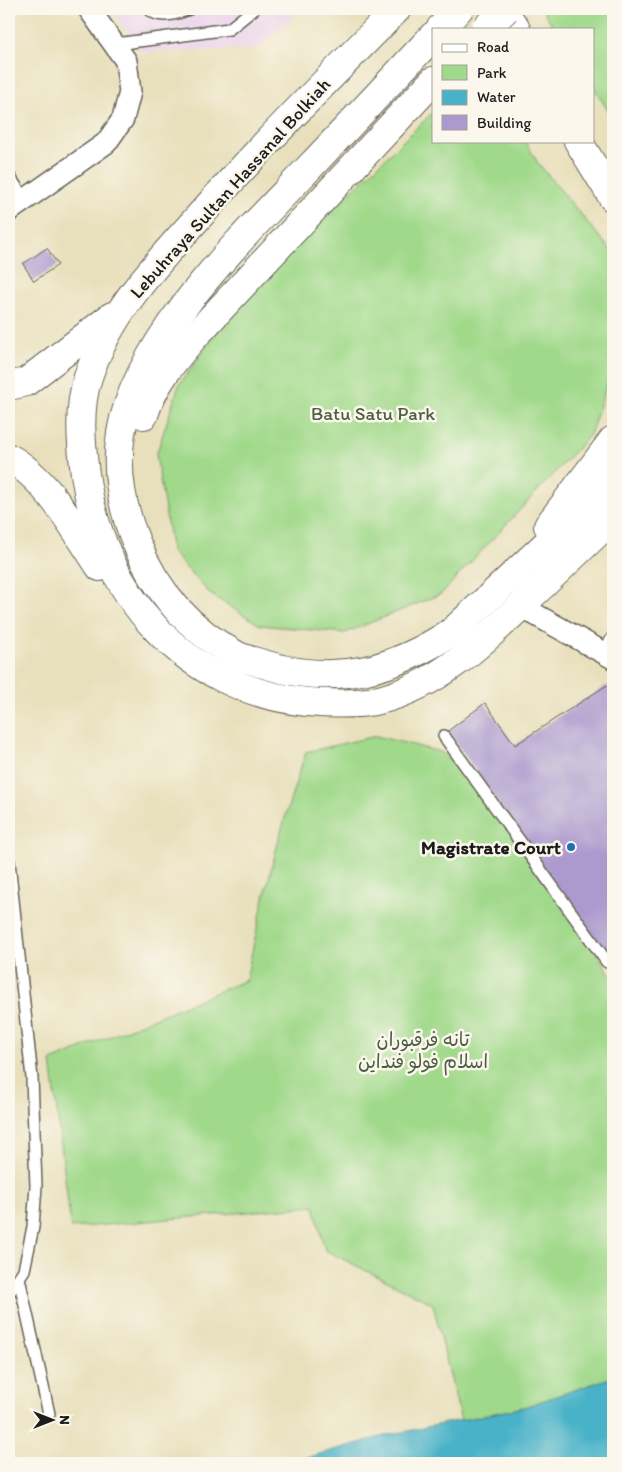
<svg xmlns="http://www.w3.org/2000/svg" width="622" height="1472" font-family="Itim,'Playpen Sans Arabic',sans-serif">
	<rect width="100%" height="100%" fill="#fbf7ec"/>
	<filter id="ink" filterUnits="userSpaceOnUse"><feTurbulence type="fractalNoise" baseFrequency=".02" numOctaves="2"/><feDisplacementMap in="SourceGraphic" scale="10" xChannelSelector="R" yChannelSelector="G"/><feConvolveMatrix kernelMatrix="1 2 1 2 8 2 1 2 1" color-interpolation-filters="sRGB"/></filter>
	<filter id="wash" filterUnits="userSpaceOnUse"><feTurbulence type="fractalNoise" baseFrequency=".0096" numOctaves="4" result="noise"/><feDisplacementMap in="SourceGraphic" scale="20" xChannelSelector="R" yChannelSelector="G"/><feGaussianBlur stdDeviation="1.12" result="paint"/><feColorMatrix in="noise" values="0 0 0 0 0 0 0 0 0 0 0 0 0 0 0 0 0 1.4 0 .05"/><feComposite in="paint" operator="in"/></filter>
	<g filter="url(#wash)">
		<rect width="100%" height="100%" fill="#e8e0bc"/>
		<path fill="#ead1ec" d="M 111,9 L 301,9 L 257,48 L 142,52 Z"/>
		<g fill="#a1d98b" stroke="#5e7a54">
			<path d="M 542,9 L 613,9 L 613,118 L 593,87 L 593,29 L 555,29 Z"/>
			<path d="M 433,112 L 433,141 L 525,141 L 538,163 L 613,253 L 613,367 L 590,435 L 441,594 L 345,633 L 260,625 L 210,594 L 172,552 L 156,455 L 179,385 L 241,299 Z"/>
			<path d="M 376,736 L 441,752 L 478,786 L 540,870 L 613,978 L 613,1377 L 524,1407 L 461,1421 L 433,1304 L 325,1250 L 314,1206 L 71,1228 L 51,1061 L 246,980 C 262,903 280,826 306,752 Z"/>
		</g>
		<path fill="#4ab2c8" stroke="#336772" d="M 613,1377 L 613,1463 L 286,1463 L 388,1435 L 524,1407 Z"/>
		<g id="blocks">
			<g fill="#ac9ace">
				<path d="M 47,248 L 58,265 L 34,281 L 23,264 Z"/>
				<path d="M 607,685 L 613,694 L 613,950 L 605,956 L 448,731 L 485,703 L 515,745 Z"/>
			</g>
		</g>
	</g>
	<g filter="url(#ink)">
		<use href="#blocks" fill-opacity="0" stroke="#636154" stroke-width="1"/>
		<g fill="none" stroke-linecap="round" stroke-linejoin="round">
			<g stroke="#636154" stroke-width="14">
				<g id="service">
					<path d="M 149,9 C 159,19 177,14 189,9"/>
					<path d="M 116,44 L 229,29 L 254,9"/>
					<path d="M 9,176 L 25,200"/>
					<path d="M 603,652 L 613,637"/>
					<path d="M 444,736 L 607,962 L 613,962"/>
					<path d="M 9,862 L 32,1078 L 36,1186 L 33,1227 L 24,1270 L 9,1293"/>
					<path d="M 19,1278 L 49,1414"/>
				</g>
			</g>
			<g stroke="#636154" stroke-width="24">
				<g id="minor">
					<path d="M 9,211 L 106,143 L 123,119 L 130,92 L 126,61 L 89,9"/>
					<path d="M 520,606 L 613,658"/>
				</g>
			</g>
			<g stroke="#636154" stroke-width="30">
				<g id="primary">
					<path d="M 502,9 L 516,29"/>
					<path d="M 578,141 L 613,198"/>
				</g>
			</g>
			<g stroke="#636154" stroke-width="30">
				<g id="motorway">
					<path d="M 397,9 C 331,76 265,142 203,212 C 158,262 110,311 88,377 C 78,408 81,442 85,474 C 102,595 183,689 307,702 C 330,704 356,705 379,700 C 440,685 484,641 528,599 C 556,572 585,545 613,518"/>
					<path d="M 440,29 L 459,9"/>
					<path d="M 433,36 C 391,81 348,127 305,172 C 241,239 136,340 121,433 C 115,470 122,508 136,542 C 156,592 191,631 238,656 C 247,660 258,662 267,665 C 336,686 395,670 453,631 L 613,482"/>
					<path d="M 9,386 L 26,382 L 112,316"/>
					<path d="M 144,415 C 153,385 174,360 194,337 L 433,81"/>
					<path d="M 9,458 C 47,478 77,533 100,567"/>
					<path d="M 548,526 L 613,440"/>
				</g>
			</g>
			<use href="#service" stroke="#fff" stroke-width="11"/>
			<use href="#minor" stroke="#fff" stroke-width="21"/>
			<use href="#primary" stroke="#fff" stroke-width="28"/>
			<use href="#motorway" stroke="#fff" stroke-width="28"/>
			<g stroke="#636154" stroke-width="30" stroke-linecap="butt">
				<path id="motorway-bridge" d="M 485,29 L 506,9"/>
			</g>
			<use href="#motorway-bridge" stroke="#fff" stroke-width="28"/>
		</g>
	</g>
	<circle fill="#1f6fb2" stroke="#fbf7ec" stroke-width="2" cx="571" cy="847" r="5"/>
	<g text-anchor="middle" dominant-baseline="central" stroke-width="5" stroke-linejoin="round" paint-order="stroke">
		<g font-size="19" fill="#1c1c1c" stroke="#fbf7ec">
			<text transform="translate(230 188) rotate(-48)">Lebuhraya Sultan Hassanal Bolkiah</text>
		</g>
		<g font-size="19" fill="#4b5e43" stroke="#fbf7ec">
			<text x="373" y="413">Batu Satu Park</text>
			<text x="423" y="1039">تانه فرقبوران<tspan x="423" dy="22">اسلام فولو فنداين</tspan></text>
		</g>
		<g font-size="19" font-weight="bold" fill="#1c1c1c" stroke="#fbf7ec" text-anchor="end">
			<text x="561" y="847">Magistrate Court</text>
		</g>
	</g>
	<rect width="622" height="1472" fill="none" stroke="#fbf7ec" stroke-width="30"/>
	<rect x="432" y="28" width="162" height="115" fill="#fbf7ec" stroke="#a29f99"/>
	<rect x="442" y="44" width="25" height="8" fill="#ffffff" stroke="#a29f99"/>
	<text x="477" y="52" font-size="15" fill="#1c1c1c">Road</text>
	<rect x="442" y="65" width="25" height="15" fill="#a1d98b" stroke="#a29f99"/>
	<text x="477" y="78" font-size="15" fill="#1c1c1c">Park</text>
	<rect x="442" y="90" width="25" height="15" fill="#4ab2c8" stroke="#a29f99"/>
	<text x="477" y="102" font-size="15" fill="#1c1c1c">Water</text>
	<rect x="442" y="115" width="25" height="15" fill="#ac9ace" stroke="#a29f99"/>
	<text x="477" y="128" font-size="15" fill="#1c1c1c">Building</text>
	<g transform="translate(52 1420) rotate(90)" stroke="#fbf7ec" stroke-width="4" paint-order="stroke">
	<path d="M0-4L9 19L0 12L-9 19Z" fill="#1c1c1c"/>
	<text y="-8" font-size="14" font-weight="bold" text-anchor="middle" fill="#1c1c1c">N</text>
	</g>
</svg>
